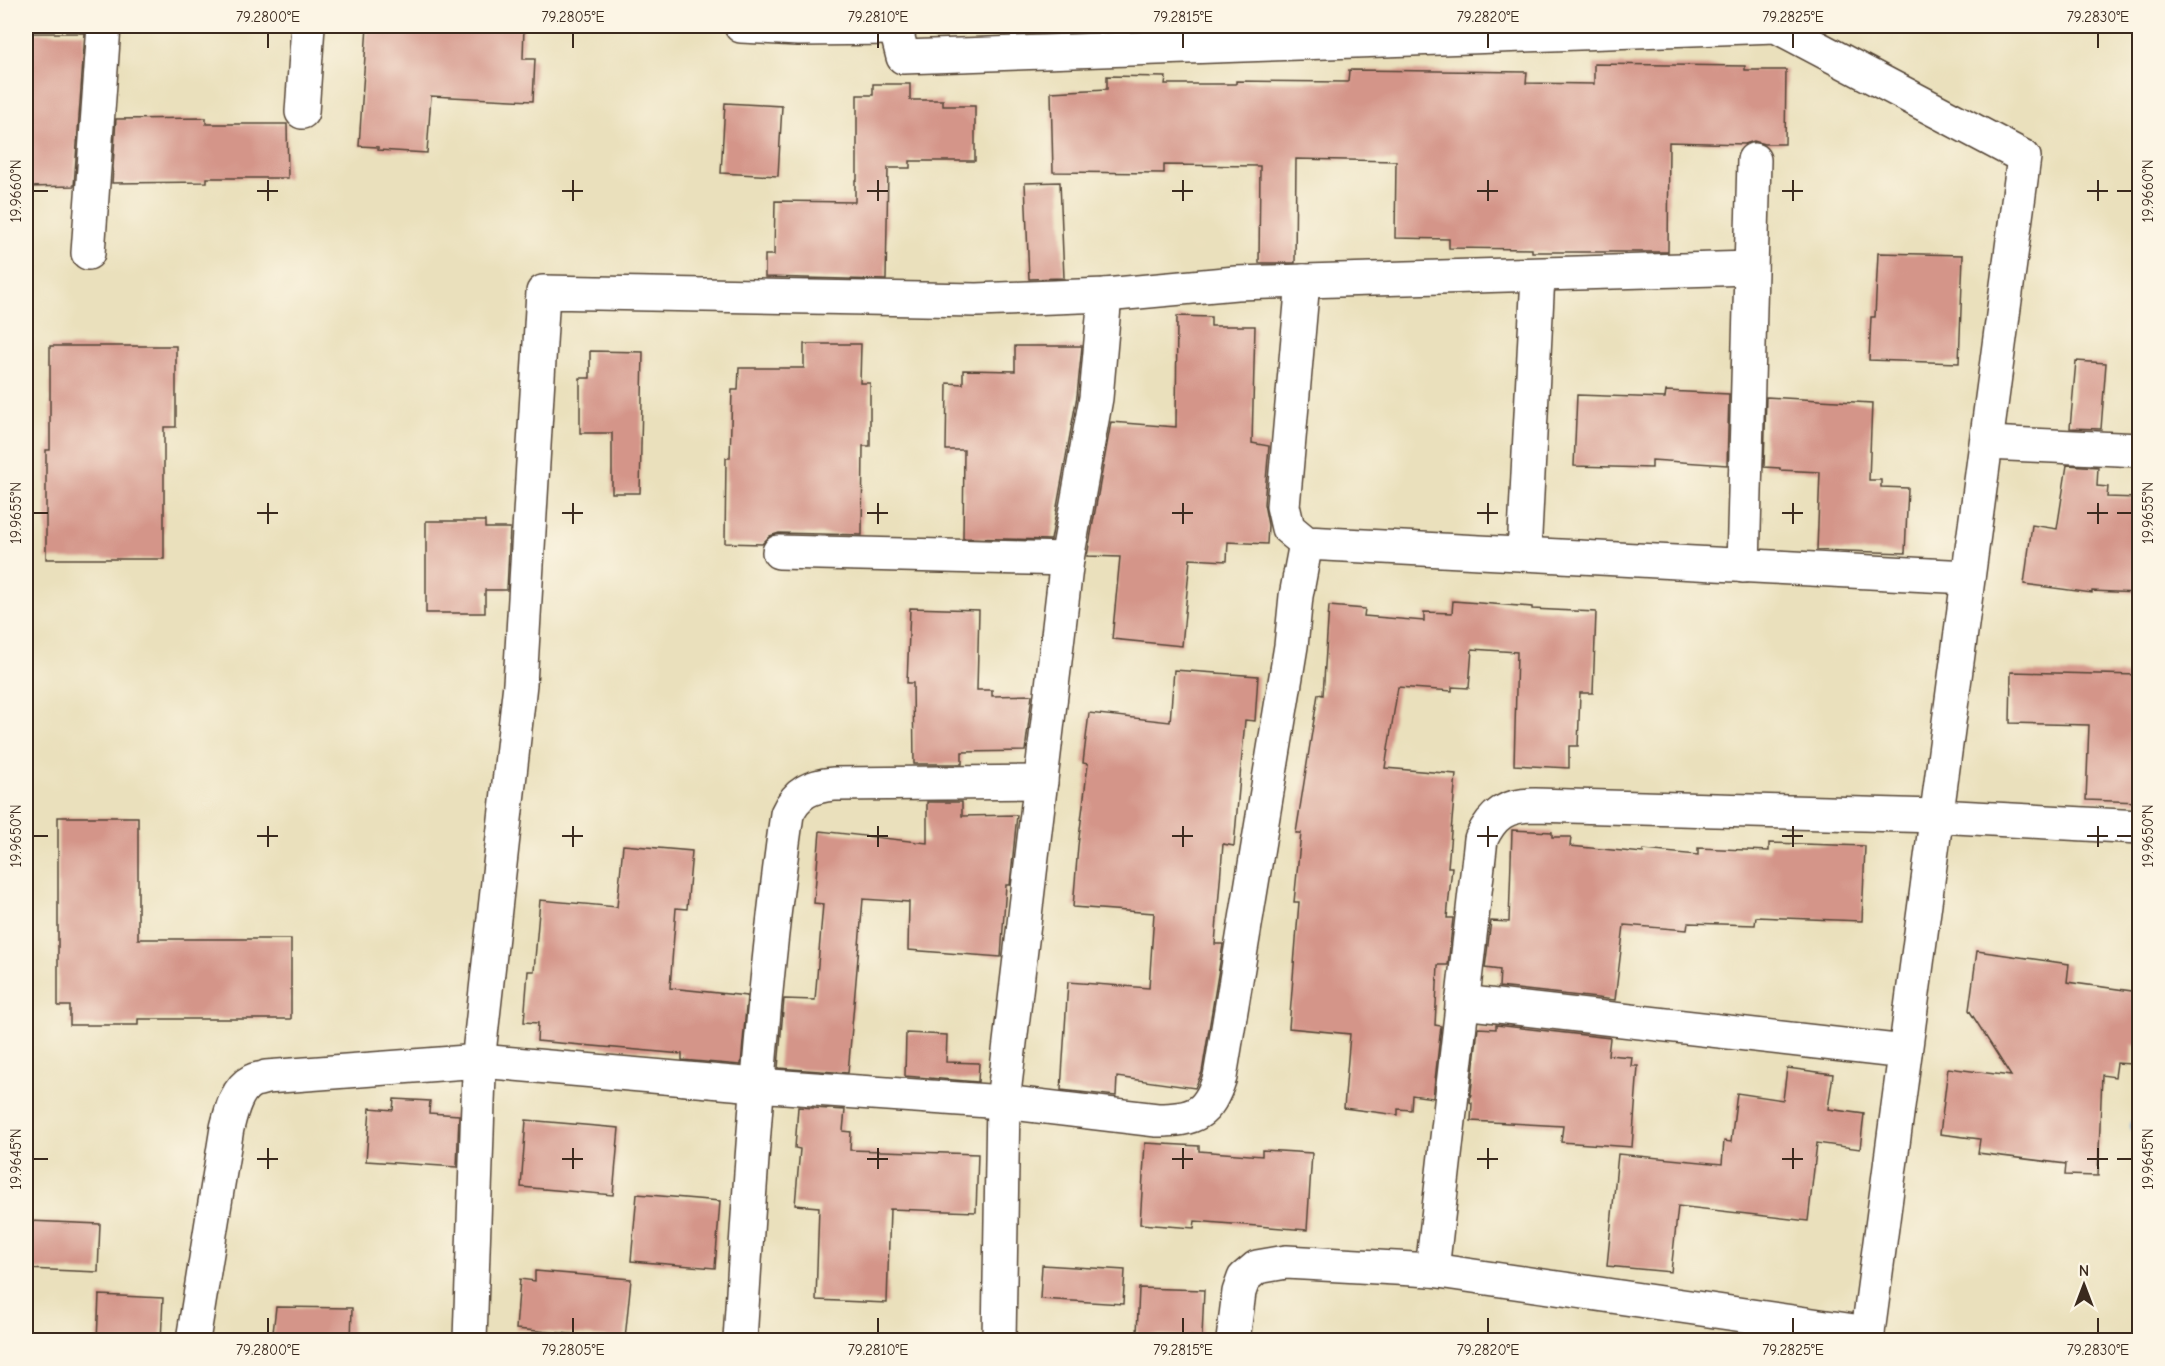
<svg xmlns="http://www.w3.org/2000/svg" width="2165" height="1366" font-family="'Comic Neue',sans-serif">
	<rect width="100%" height="100%" fill="#fcf5e5"/>
	<filter id="ink" filterUnits="userSpaceOnUse"><feTurbulence type="fractalNoise" baseFrequency=".0167" numOctaves="2"/><feDisplacementMap in="SourceGraphic" scale="12" xChannelSelector="R" yChannelSelector="G"/><feConvolveMatrix kernelMatrix="1 2 1 2 8 2 1 2 1" color-interpolation-filters="sRGB"/></filter>
	<filter id="wash" filterUnits="userSpaceOnUse"><feTurbulence type="fractalNoise" baseFrequency=".008" numOctaves="4" result="noise"/><feDisplacementMap in="SourceGraphic" scale="24" xChannelSelector="R" yChannelSelector="G"/><feGaussianBlur stdDeviation="1.35" result="paint"/><feColorMatrix in="noise" values="0 0 0 0 0 0 0 0 0 0 0 0 0 0 0 0 0 1.4 0 .05"/><feComposite in="paint" operator="in"/></filter>
	<g filter="url(#wash)">
		<rect width="100%" height="100%" fill="#eae0bc"/>
		<g fill="none" stroke-linecap="round" stroke-linejoin="round">
			<path stroke="#68a2d8" stroke-width="12" d="M 2140,1119 L 2135,1126 L 2140,1129"/>
		</g>
		<g id="blocks">
			<g fill="#d49589">
				<path d="M 367,26 L 524,26 L 523,59 L 535,59 L 533,101 L 431,96 L 427,153 L 378,150 L 378,147 L 359,146 Z"/>
				<path d="M 26,33 L 85,33 L 74,186 L 26,187 Z"/>
				<path d="M 1594,64 L 1745,66 L 1745,70 L 1786,70 L 1785,144 L 1764,144 L 1754,141 L 1745,144 L 1669,142 L 1668,252 L 1532,252 L 1532,249 L 1449,248 L 1449,239 L 1395,238 L 1396,161 L 1296,159 L 1295,263 L 1259,263 L 1260,166 L 1164,165 L 1164,173 L 1053,172 L 1051,92 L 1107,89 L 1107,76 L 1166,77 L 1165,84 L 1236,84 L 1236,81 L 1348,82 L 1349,70 L 1527,72 L 1526,83 L 1594,84 Z"/>
				<path d="M 873,84 L 910,84 L 910,100 L 943,100 L 943,106 L 975,106 L 975,161 L 910,161 L 910,168 L 888,168 L 886,280 L 765,277 L 765,255 L 774,255 L 775,201 L 855,202 L 855,180 L 857,180 L 857,95 L 873,95 Z"/>
				<path d="M 725,103 L 782,106 L 778,176 L 721,173 Z"/>
				<path d="M 206,118 L 206,124 L 287,124 L 288,178 L 207,178 L 207,182 L 112,183 L 116,119 Z"/>
				<path d="M 1060,182 L 1064,278 L 1029,279 L 1025,183 Z"/>
				<path d="M 1878,253 L 1963,255 L 1959,363 L 1869,360 L 1871,317 L 1875,317 Z"/>
				<path d="M 1177,316 L 1211,317 L 1211,326 L 1255,326 L 1252,443 L 1269,446 L 1264,504 L 1268,525 L 1267,544 L 1228,542 L 1227,561 L 1190,559 L 1182,646 L 1112,639 L 1120,557 L 1087,556 L 1111,422 L 1176,427 Z"/>
				<path d="M 804,344 L 861,344 L 860,383 L 870,383 L 870,446 L 863,446 L 862,535 L 779,533 L 770,536 L 762,544 L 725,543 L 726,458 L 730,458 L 732,390 L 738,390 L 739,368 L 804,368 Z"/>
				<path d="M 50,346 L 176,346 L 176,427 L 164,427 L 164,559 L 46,559 L 46,450 L 50,450 Z"/>
				<path d="M 1015,346 L 1082,346 L 1077,396 L 1051,540 L 963,538 L 964,450 L 946,450 L 947,383 L 963,384 L 963,370 L 1015,371 Z"/>
				<path d="M 590,351 L 643,352 L 640,493 L 612,493 L 612,433 L 580,433 L 580,378 L 590,378 Z"/>
				<path d="M 2076,361 L 2106,363 L 2101,429 L 2070,428 Z"/>
				<path d="M 1666,391 L 1729,394 L 1727,465 L 1652,460 L 1652,468 L 1574,466 L 1577,395 L 1665,398 Z"/>
				<path d="M 1766,397 L 1872,403 L 1869,480 L 1881,480 L 1881,487 L 1908,488 L 1905,553 L 1817,550 L 1820,472 L 1780,470 L 1780,468 L 1764,467 Z"/>
				<path d="M 2067,465 L 2098,467 L 2097,486 L 2108,487 L 2107,497 L 2139,498 L 2139,593 L 2092,591 L 2092,593 L 2024,584 L 2032,525 L 2057,529 Z"/>
				<path d="M 426,521 L 485,521 L 485,528 L 510,528 L 507,590 L 485,590 L 485,613 L 426,613 Z"/>
				<path d="M 1453,601 L 1532,607 L 1532,609 L 1596,612 L 1593,693 L 1580,693 L 1578,746 L 1569,746 L 1569,768 L 1514,765 L 1517,652 L 1472,649 L 1469,688 L 1452,687 L 1452,691 L 1398,687 L 1385,768 L 1456,774 L 1448,867 L 1452,867 L 1447,918 L 1453,918 L 1448,965 L 1438,965 L 1435,1025 L 1441,1026 L 1433,1098 L 1412,1095 L 1411,1110 L 1398,1109 L 1398,1115 L 1344,1108 L 1350,1034 L 1289,1028 L 1299,902 L 1294,902 L 1301,833 L 1296,833 L 1318,694 L 1323,695 L 1329,606 L 1365,609 L 1364,616 L 1424,621 L 1424,612 L 1452,613 Z"/>
				<path d="M 910,608 L 979,610 L 977,690 L 992,690 L 992,696 L 1032,695 L 1025,751 L 962,752 L 962,764 L 914,764 L 913,683 L 907,683 Z"/>
				<path d="M 1174,670 L 1258,676 L 1255,721 L 1245,720 L 1234,846 L 1223,844 L 1215,944 L 1223,944 L 1202,1072 L 1195,1088 L 1117,1077 L 1116,1096 L 1061,1090 L 1068,982 L 1149,988 L 1154,913 L 1073,907 L 1078,846 L 1088,764 L 1083,763 L 1089,713 L 1170,722 Z"/>
				<path d="M 2011,672 L 2139,675 L 2139,802 L 2086,800 L 2089,725 L 2010,723 Z"/>
				<path d="M 927,802 L 962,802 L 962,816 L 1017,815 L 1010,885 L 1006,885 L 1001,957 L 908,950 L 909,902 L 863,899 L 848,1073 L 778,1068 L 784,999 L 815,1000 L 823,904 L 814,903 L 820,831 L 927,843 Z"/>
				<path d="M 58,817 L 138,817 L 138,939 L 291,939 L 291,1019 L 138,1019 L 138,1025 L 70,1025 L 70,1006 L 58,1006 Z"/>
				<path d="M 1512,830 L 1552,832 L 1552,837 L 1571,837 L 1570,846 L 1643,853 L 1643,850 L 1698,855 L 1698,848 L 1769,851 L 1769,843 L 1865,846 L 1862,921 L 1756,917 L 1755,925 L 1688,923 L 1687,930 L 1624,925 L 1615,1000 L 1499,987 L 1500,970 L 1485,968 L 1491,921 L 1509,922 Z"/>
				<path d="M 623,845 L 692,851 L 687,909 L 676,908 L 670,988 L 747,996 L 741,1065 L 682,1060 L 682,1054 L 537,1041 L 538,1023 L 524,1022 L 528,971 L 534,971 L 540,900 L 617,907 Z"/>
				<path d="M 1977,951 L 2069,964 L 2067,982 L 2139,992 L 2139,1046 L 2132,1045 L 2131,1064 L 2117,1063 L 2115,1077 L 2102,1075 L 2098,1176 L 2065,1175 L 2066,1164 L 1978,1153 L 1980,1139 L 1940,1134 L 1948,1068 L 2011,1076 L 1969,1010 Z"/>
				<path d="M 1496,1025 L 1610,1038 L 1608,1055 L 1632,1057 L 1631,1066 L 1638,1066 L 1632,1147 L 1561,1142 L 1563,1126 L 1471,1121 L 1472,1103 L 1470,1102 L 1478,1028 L 1496,1029 Z"/>
				<path d="M 906,1033 L 947,1035 L 946,1062 L 979,1063 L 978,1082 L 905,1076 Z"/>
				<path d="M 1787,1068 L 1833,1074 L 1828,1109 L 1864,1114 L 1860,1149 L 1817,1143 L 1808,1221 L 1678,1206 L 1671,1272 L 1607,1266 L 1618,1154 L 1722,1164 L 1724,1141 L 1731,1142 L 1737,1093 L 1783,1100 Z"/>
				<path d="M 394,1099 L 430,1101 L 429,1113 L 459,1115 L 457,1167 L 366,1161 L 370,1108 L 393,1110 Z"/>
				<path d="M 798,1107 L 845,1110 L 843,1131 L 851,1132 L 850,1150 L 978,1154 L 976,1212 L 890,1209 L 887,1303 L 816,1300 L 819,1207 L 795,1205 L 800,1149 L 795,1148 Z"/>
				<path d="M 526,1120 L 619,1128 L 613,1195 L 521,1187 Z"/>
				<path d="M 1145,1143 L 1199,1146 L 1199,1151 L 1262,1156 L 1262,1150 L 1312,1153 L 1307,1230 L 1195,1221 L 1194,1228 L 1140,1224 Z"/>
				<path d="M 637,1194 L 720,1201 L 715,1268 L 631,1261 Z"/>
				<path d="M 29,1221 L 100,1224 L 98,1272 L 27,1269 Z"/>
				<path d="M 1042,1265 L 1125,1270 L 1123,1304 L 1040,1299 Z"/>
				<path d="M 535,1271 L 631,1279 L 625,1339 L 516,1329 L 520,1279 L 535,1281 Z"/>
				<path d="M 1139,1288 L 1204,1290 L 1202,1337 L 1137,1334 Z"/>
				<path d="M 99,1295 L 163,1298 L 161,1341 L 97,1341 Z"/>
				<path d="M 276,1307 L 352,1308 L 351,1341 L 272,1341 Z"/>
			</g>
		</g>
	</g>
	<g filter="url(#ink)">
		<use href="#blocks" fill-opacity="0" stroke="#554536" stroke-width="1.5"/>
		<g fill="none" stroke-linecap="round" stroke-linejoin="round">
			<g stroke="#554536" stroke-width="36">
				<g id="street">
					<path d="M 741,26 L 798,29 L 895,28"/>
					<path d="M 895,26 L 903,57 L 1776,26 L 2024,157 L 1867,1340"/>
					<path d="M 302,112 L 308,26"/>
					<path d="M 88,253 L 104,26"/>
					<path d="M 1303,281 L 1283,506 L 1288,528 L 1306,543 L 1968,577"/>
					<path d="M 1987,443 L 2140,450"/>
					<path d="M 779,552 L 1067,559"/>
					<path d="M 1524,554 L 1538,275"/>
					<path d="M 1743,566 L 1754,160"/>
					<path d="M 1462,1002 L 1905,1052"/>
					<path d="M 1432,1270 L 1481,839 C 1493,814 1506,805 1535,805 L 1937,816 L 2140,827"/>
					<path d="M 193,1340 L 227,1128 C 231,1112 236,1089 252,1081 C 256,1079 262,1079 266,1077 L 480,1061 L 756,1085 L 1003,1102 L 1157,1120 C 1195,1120 1208,1114 1220,1077 L 1291,646 L 1296,596 L 1306,543"/>
					<path d="M 470,1340 L 480,1044 L 520,684 L 543,292 L 977,300 L 1105,295 L 1236,283 L 1751,268"/>
					<path d="M 740,1340 C 751,1164 762,990 787,814 C 797,792 811,786 834,784 L 1041,782"/>
					<path d="M 999,1340 L 1003,1102 L 1067,559 L 1096,398 L 1105,295"/>
					<path d="M 1233,1340 L 1239,1292 L 1244,1278 L 1257,1267 L 1286,1262 L 1432,1270 L 1868,1333"/>
				</g>
			</g>
			<use href="#street" stroke="#fff" stroke-width="33"/>
		</g>
	</g>
	<path fill="none" stroke="#3b2a1e" stroke-width="2" d="M 268,33 L 268,48M 573,33 L 573,48M 878,33 L 878,48M 1183,33 L 1183,48M 1488,33 L 1488,48M 1793,33 L 1793,48M 2098,33 L 2098,48M 268,180 L 268,201M 573,180 L 573,201M 878,180 L 878,201M 1183,180 L 1183,201M 1488,180 L 1488,201M 1793,180 L 1793,201M 2098,180 L 2098,201M 33,191 L 48,191M 257,191 L 278,191M 562,191 L 583,191M 867,191 L 888,191M 1172,191 L 1193,191M 1477,191 L 1498,191M 1782,191 L 1803,191M 2087,191 L 2108,191M 2117,191 L 2132,191M 268,503 L 268,524M 573,503 L 573,524M 878,503 L 878,524M 1183,503 L 1183,524M 1488,503 L 1488,524M 1793,503 L 1793,524M 2098,503 L 2098,524M 33,513 L 48,513M 257,513 L 278,513M 562,513 L 583,513M 867,513 L 888,513M 1172,513 L 1193,513M 1477,513 L 1498,513M 1782,513 L 1803,513M 2087,513 L 2108,513M 2117,513 L 2132,513M 268,826 L 268,847M 573,826 L 573,847M 878,826 L 878,847M 1183,826 L 1183,847M 1488,826 L 1488,847M 1793,826 L 1793,847M 2098,826 L 2098,847M 33,836 L 48,836M 257,836 L 278,836M 562,836 L 583,836M 867,836 L 888,836M 1172,836 L 1193,836M 1477,836 L 1498,836M 1782,836 L 1803,836M 2087,836 L 2108,836M 2117,836 L 2132,836M 268,1148 L 268,1169M 573,1148 L 573,1169M 878,1148 L 878,1169M 1183,1148 L 1183,1169M 1488,1148 L 1488,1169M 1793,1148 L 1793,1169M 2098,1148 L 2098,1169M 33,1159 L 48,1159M 257,1159 L 278,1159M 562,1159 L 583,1159M 867,1159 L 888,1159M 1172,1159 L 1193,1159M 1477,1159 L 1498,1159M 1782,1159 L 1803,1159M 2087,1159 L 2108,1159M 2117,1159 L 2132,1159M 268,1318 L 268,1333M 573,1318 L 573,1333M 878,1318 L 878,1333M 1183,1318 L 1183,1333M 1488,1318 L 1488,1333M 1793,1318 L 1793,1333M 2098,1318 L 2098,1333"/>
	<rect width="2165" height="1366" fill="none" stroke="#fcf5e5" stroke-width="66"/>
	<g transform="translate(2084 1285)" stroke="#fcf5e5" stroke-width="4.5" paint-order="stroke">
	<path d="M0-4.5L10 22L0 15L-10 22Z" fill="#3b2a1e"/>
	<text y="-9" font-size="16" font-weight="bold" text-anchor="middle" fill="#3b2a1e">N</text>
	</g>
	<rect x="33" y="33" width="2099" height="1300" fill="none" stroke="#3b2a1e" stroke-width="2"/>
	<g font-size="15" text-anchor="middle" fill="#3b2a1e">
		<text x="268" y="22">79.2800°E</text>
		<text x="573" y="22">79.2805°E</text>
		<text x="878" y="22">79.2810°E</text>
		<text x="1183" y="22">79.2815°E</text>
		<text x="1488" y="22">79.2820°E</text>
		<text x="1793" y="22">79.2825°E</text>
		<text x="2098" y="22">79.2830°E</text>
		<text transform="translate(16 191) rotate(-90)" y="5">19.9660°N</text>
		<text transform="translate(2148 191) rotate(-90)" y="5">19.9660°N</text>
		<text transform="translate(16 513) rotate(-90)" y="5">19.9655°N</text>
		<text transform="translate(2148 513) rotate(-90)" y="5">19.9655°N</text>
		<text transform="translate(16 836) rotate(-90)" y="5">19.9650°N</text>
		<text transform="translate(2148 836) rotate(-90)" y="5">19.9650°N</text>
		<text transform="translate(16 1159) rotate(-90)" y="5">19.9645°N</text>
		<text transform="translate(2148 1159) rotate(-90)" y="5">19.9645°N</text>
		<text x="268" y="1355">79.2800°E</text>
		<text x="573" y="1355">79.2805°E</text>
		<text x="878" y="1355">79.2810°E</text>
		<text x="1183" y="1355">79.2815°E</text>
		<text x="1488" y="1355">79.2820°E</text>
		<text x="1793" y="1355">79.2825°E</text>
		<text x="2098" y="1355">79.2830°E</text>
	</g>
</svg>
